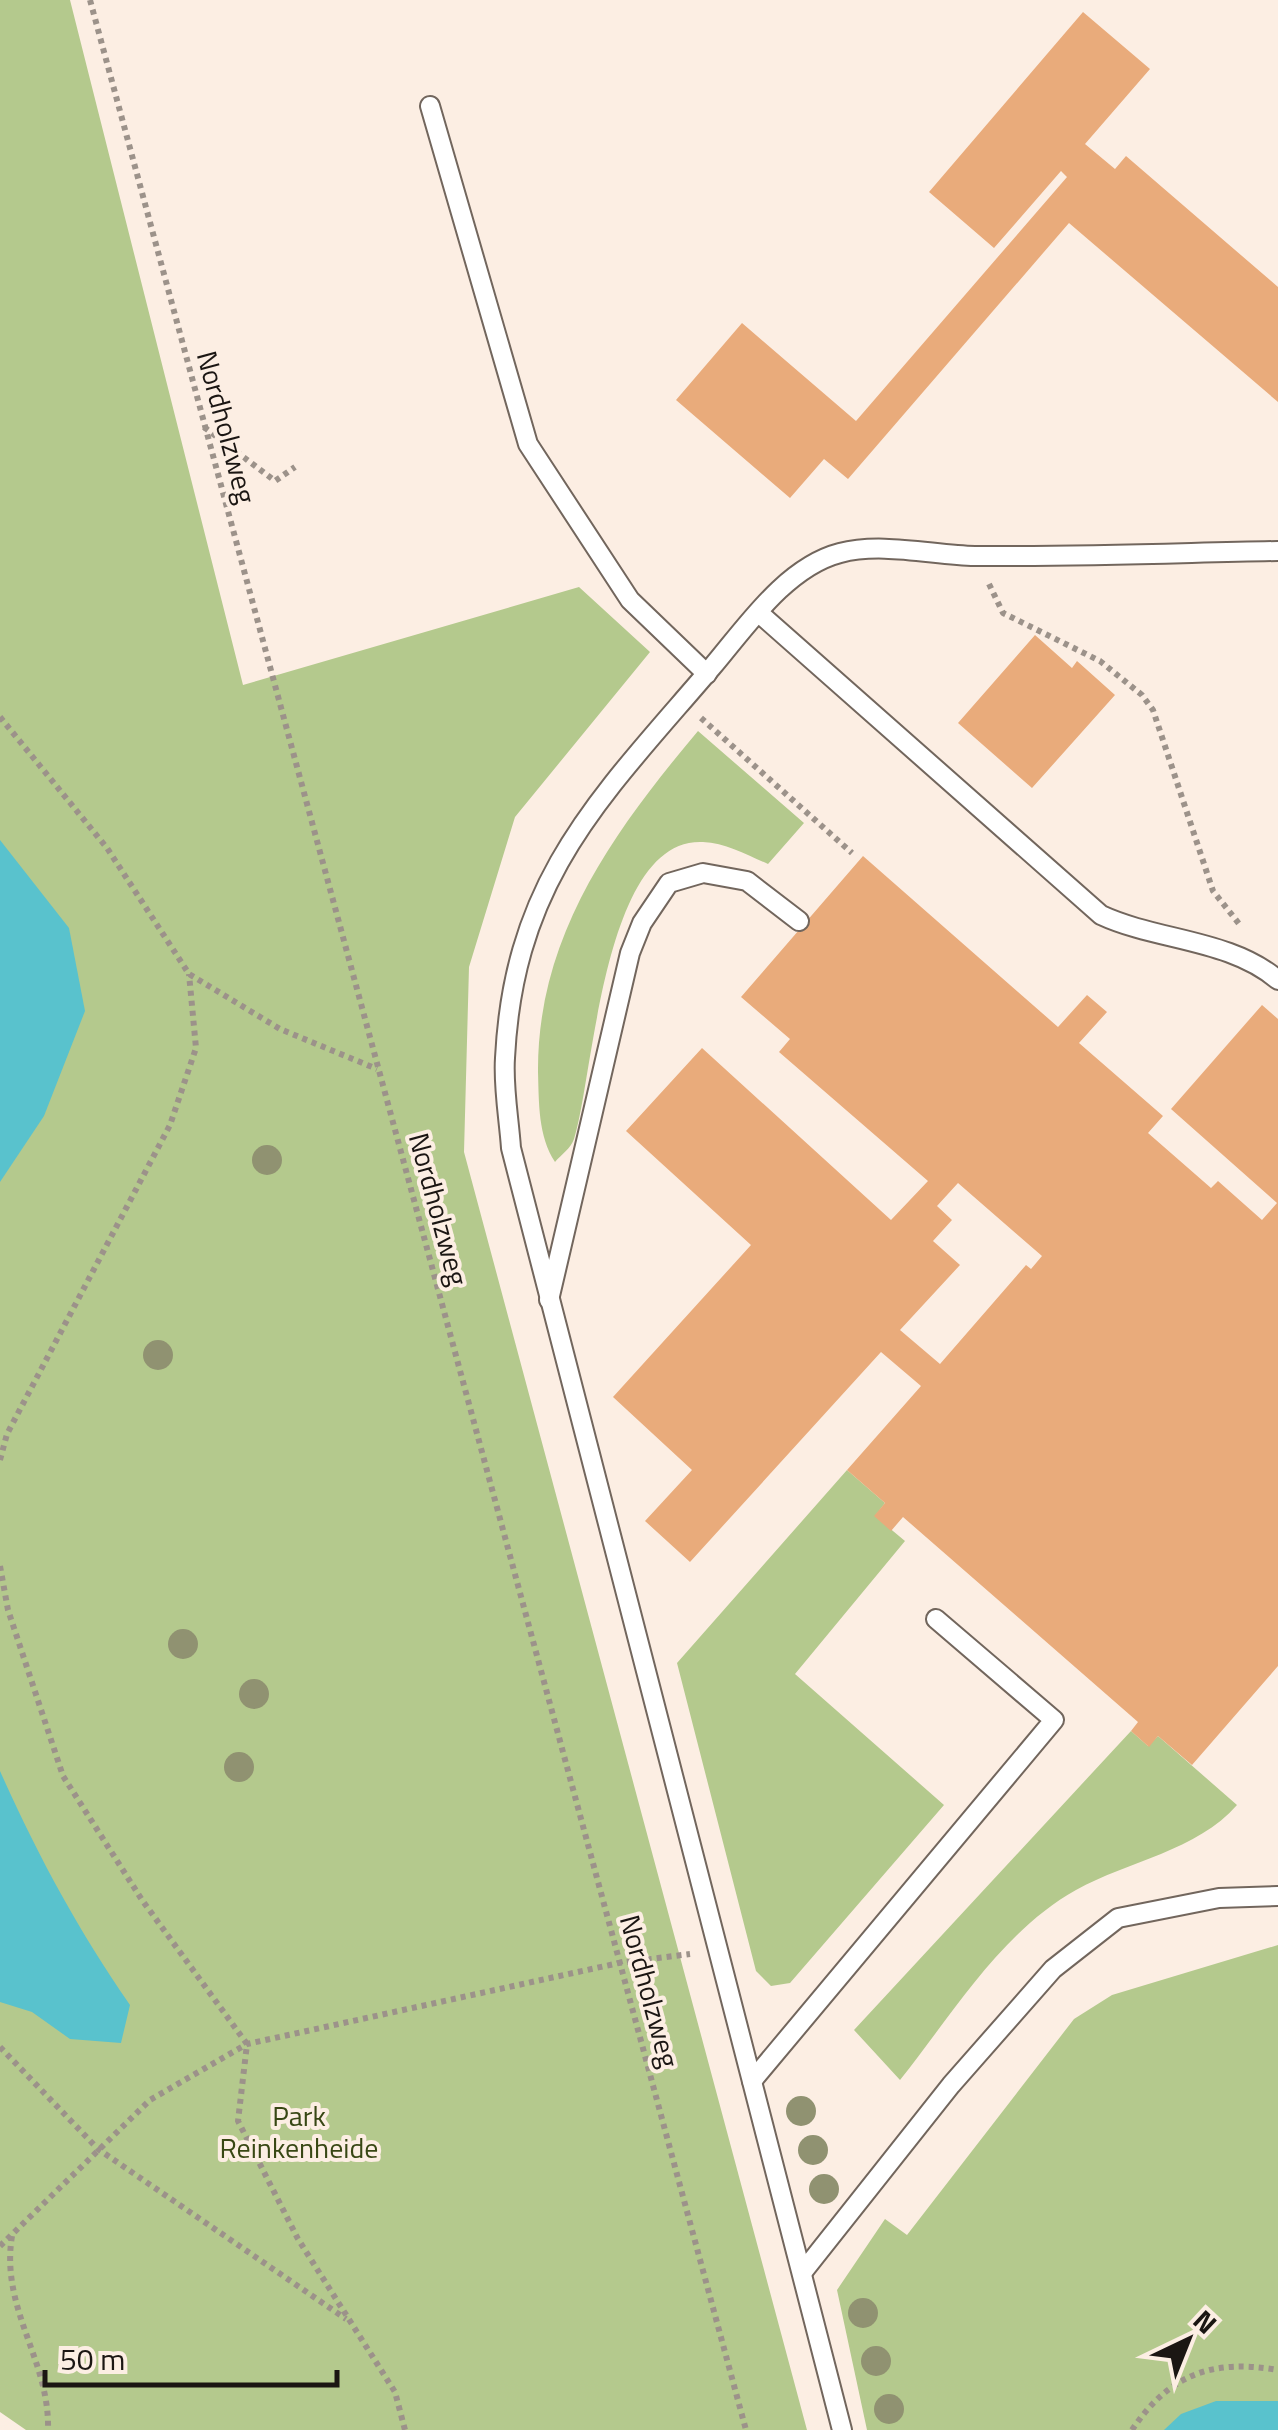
<svg xmlns="http://www.w3.org/2000/svg" width="1278" height="2430" font-family="'Titillium Web',sans-serif">
	<rect width="100%" height="100%" fill="#fceee3"/>
	<g fill="#b4c98d">
		<path d="M 0,0 L 70,0 L 243,685 L 579,587 L 650,652 L 515,817 L 469,967 L 464,1152 L 807,2430 L 26,2430 L 0,2412 Z"/>
		<path d="M 698,731 L 804,823 L 768,864 C 747,855 726,843 703,842 C 603,837 594,1076 574,1139 C 571,1148 561,1155 555,1162 C 538,1136 539,1103 538,1072 C 537,936 614,831 698,731 Z"/>
		<path d="M 847,1470 L 885,1503 L 875,1516 L 905,1541 L 795,1674 L 944,1805 L 790,1983 L 771,1986 L 756,1971 L 677,1663 Z"/>
		<path d="M 1131,1731 L 1148,1746 L 1158,1736 L 1237,1805 C 1197,1851 1128,1861 1076,1890 C 1001,1932 952,2015 900,2080 L 854,2030 Z"/>
		<path d="M 1278,1945 L 1278,2430 L 867,2430 L 837,2290 L 885,2219 L 907,2235 L 1074,2019 L 1112,1995 Z"/>
	</g>
	<g fill="#59c2cd">
		<path d="M 0,840 L 69,928 L 85,1011 L 44,1116 L 0,1182 Z"/>
		<path d="M 0,1771 C 37,1854 78,1930 130,2005 L 121,2043 L 70,2039 L 32,2012 L 0,2002 Z"/>
		<path d="M 1216,2401 L 1278,2401 L 1278,2430 L 1164,2430 L 1181,2414 Z"/>
	</g>
	<g fill="#e9ab7b" fill-rule="evenodd">
		<path d="M 1083,12 L 1150,69 L 1085,144 L 1115,169 L 1126,156 L 1278,287 L 1278,402 L 1069,223 L 848,479 L 824,459 L 790,498 L 676,400 L 742,323 L 856,421 L 1067,177 L 1061,171 L 994,248 L 929,192 Z"/>
		<path d="M 1035,635 L 1072,668 L 1077,661 L 1115,695 L 1032,788 L 958,723 Z"/>
		<path d="M 863,856 L 1058,1027 L 1087,995 L 1107,1012 L 1079,1043 L 1163,1116 L 1148,1133 L 1211,1188 L 1218,1181 L 1262,1220 L 1277,1203 L 1171,1109 L 1262,1005 L 1278,1019 L 1278,1666 L 1192,1765 L 1158,1736 L 1149,1747 L 1131,1731 L 1138,1722 L 903,1517 L 891,1531 L 874,1516 L 885,1503 L 847,1470 L 921,1386 L 881,1352 L 690,1562 L 645,1521 L 692,1470 L 613,1397 L 751,1245 L 626,1131 L 702,1048 L 891,1220 L 928,1181 L 779,1052 L 790,1039 L 741,997 ZM 958,1183 L 1042,1256 L 1031,1269 L 1026,1265 L 940,1364 L 900,1330 L 960,1265 L 933,1241 L 952,1220 L 937,1206 Z"/>
	</g>
	<g fill="none" stroke-linecap="round" stroke-linejoin="round">
		<g stroke="#72665d" stroke-width="22">
			<g id="lane">
				<path d="M 430,106 L 528,444 L 630,600 L 707,674"/>
				<path d="M 759,613 L 1101,915 C 1157,941 1230,939 1278,980"/>
				<path d="M 549,1300 L 630,953 L 642,923 L 669,883 L 703,873 L 747,881 L 799,921"/>
				<path d="M 752,2081 L 1054,1720 L 936,1619"/>
				<path d="M 802,2273 L 951,2085 L 1053,1969 L 1118,1918 L 1219,1898 L 1278,1896"/>
				<path d="M 842,2430 L 511,1148 C 509,1119 503,1087 505,1058 C 514,877 602,796 712,667 C 746,627 786,567 840,553 C 881,542 933,555 975,556 C 1076,557 1177,553 1278,551"/>
			</g>
		</g>
		<g stroke="#9c928a" stroke-width="6" stroke-dasharray="5 5" stroke-linecap="butt">
			<path d="M 90,0 L 746,2430"/>
			<path d="M 204,427 L 275,481 L 295,467"/>
			<path d="M 989,584 L 1003,613 L 1100,661 L 1142,695 L 1153,710 L 1213,891 L 1240,925"/>
			<path d="M 0,717 L 107,848 L 189,974 L 280,1029 L 377,1069"/>
			<path d="M 701,718 L 852,853"/>
			<path d="M 0,1460 L 7,1434 L 170,1125 L 196,1048 L 189,974"/>
			<path d="M 0,1566 L 8,1610 L 63,1776 L 142,1900 L 247,2044 L 238,2121 L 298,2239 L 395,2392 L 405,2430"/>
			<path d="M 0,2047 L 98,2149 L 346,2319"/>
			<path d="M 12,2236 C 0,2309 50,2360 48,2430"/>
			<path d="M 0,2246 L 150,2100 L 247,2044 L 619,1963 L 690,1954"/>
			<path d="M 1132,2430 C 1170,2373 1214,2359 1278,2370"/>
		</g>
		<use href="#lane" stroke="#fff" stroke-width="18"/>
	</g>
	<g fill="#909271">
		<circle cx="267" cy="1160" r="15"/>
		<circle cx="158" cy="1355" r="15"/>
		<circle cx="183" cy="1644" r="15"/>
		<circle cx="254" cy="1694" r="15"/>
		<circle cx="239" cy="1767" r="15"/>
		<circle cx="801" cy="2111" r="15"/>
		<circle cx="813" cy="2150" r="15"/>
		<circle cx="824" cy="2189" r="15"/>
		<circle cx="863" cy="2313" r="15"/>
		<circle cx="876" cy="2361" r="15"/>
		<circle cx="889" cy="2409" r="15"/>
	</g>
	<g text-anchor="middle" dominant-baseline="central" stroke-width="8" stroke-linejoin="round" paint-order="stroke">
		<g font-size="28" fill="#1b1613" stroke="#fceee3">
			<text transform="translate(227 427) rotate(75)">Nordholzweg</text>
			<text transform="translate(439 1209) rotate(75)">Nordholzweg</text>
			<text transform="translate(650 1991) rotate(75)">Nordholzweg</text>
		</g>
		<g font-size="28" fill="#384714" stroke="#fceee3">
			<text x="299" y="2115">Park<tspan x="299" dy="32">Reinkenheide</tspan></text>
		</g>
	</g>
	<g transform="translate(1188 2340) rotate(43)" stroke="#fceee3" stroke-width="8" paint-order="stroke">
	<path d="M0-8L18 38L0 25L-18 38Z" fill="#1b1613"/>
	<text y="-15" font-size="28" font-weight="bold" text-anchor="middle" fill="#1b1613">N</text>
	</g>
	<path d="M45 2370v15h292v-15" fill="none" stroke="#1b1613" stroke-width="5"/>
	<text x="60" y="2370" font-size="30" fill="#1b1613" stroke="#fceee3" stroke-width="8" paint-order="stroke">50 m</text>
</svg>
